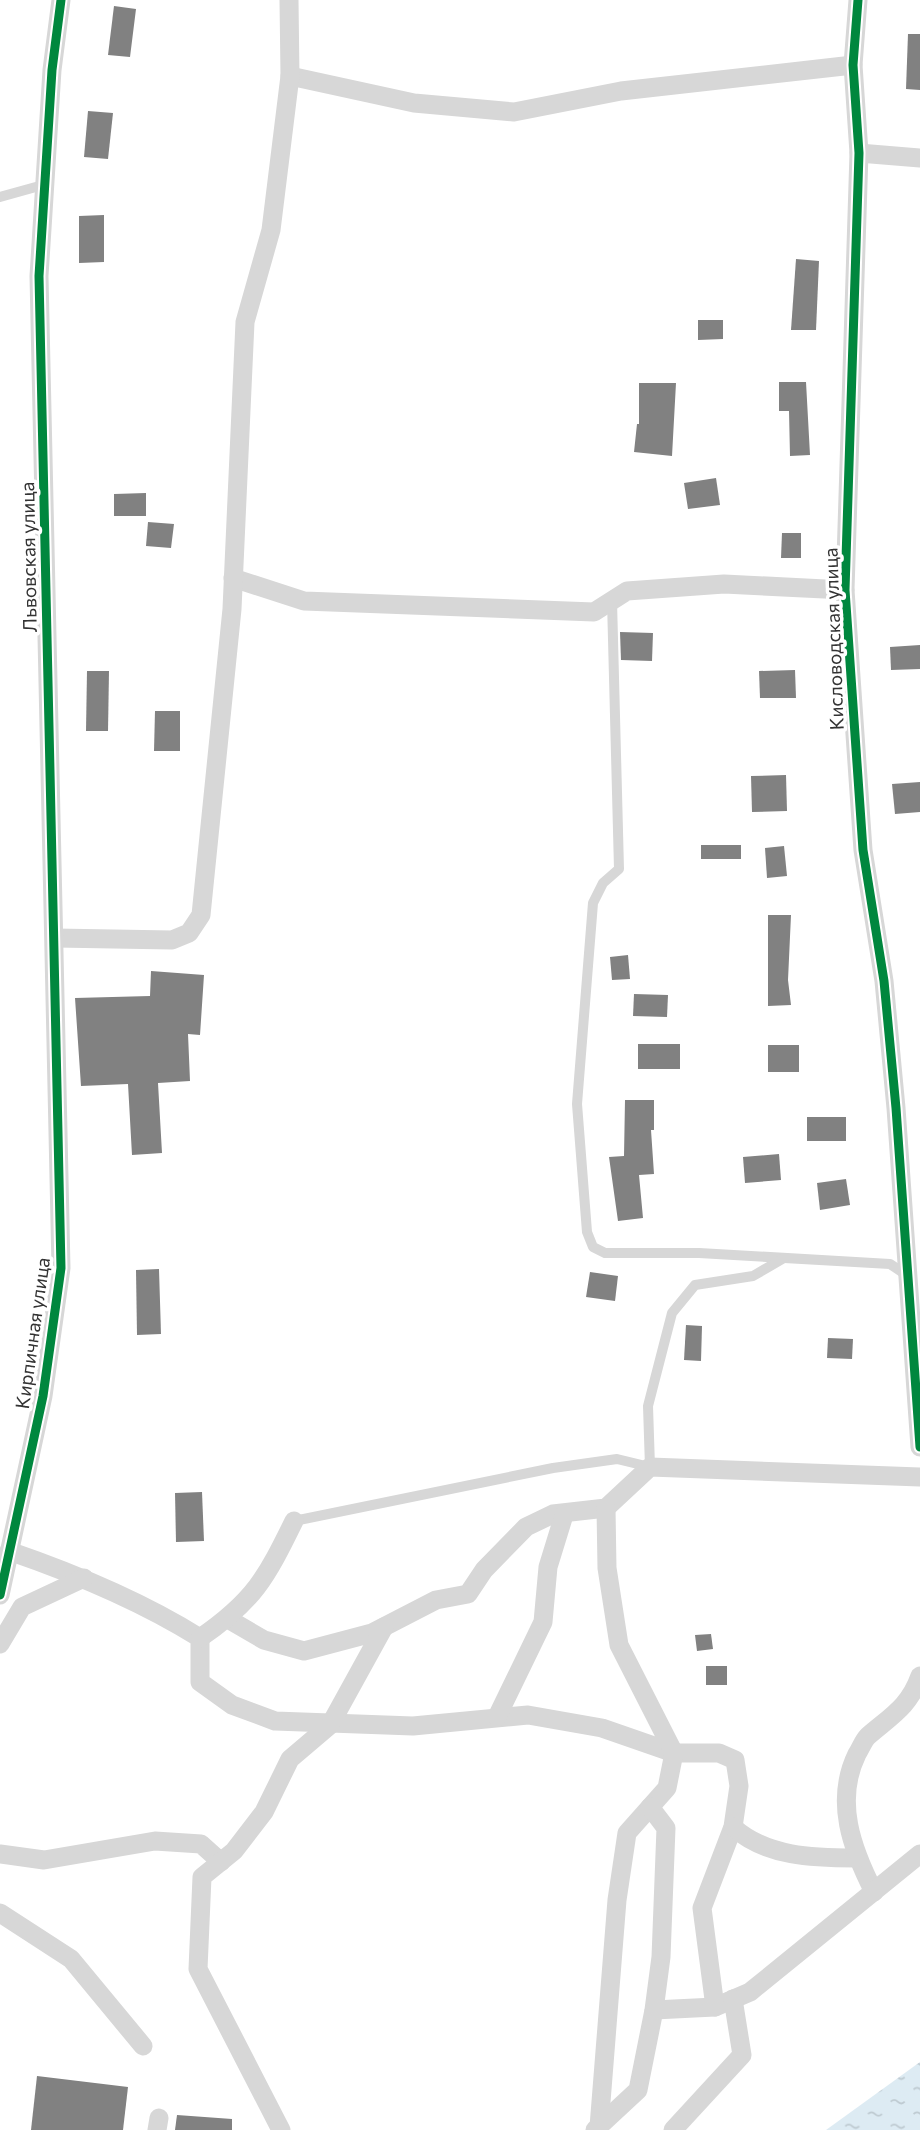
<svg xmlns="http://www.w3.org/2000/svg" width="920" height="2130" font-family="Commissioner,sans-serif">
	<defs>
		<pattern id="water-ripples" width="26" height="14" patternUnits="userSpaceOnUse" patternTransform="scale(1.75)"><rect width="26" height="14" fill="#ddebf3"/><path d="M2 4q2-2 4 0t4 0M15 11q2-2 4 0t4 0" fill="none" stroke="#becad1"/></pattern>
	</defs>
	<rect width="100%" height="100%" fill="#fff"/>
	<path fill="url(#water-ripples)" d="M 920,2062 L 920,2130 L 826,2130 Z"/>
	<g fill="#818181">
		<path d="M 114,6 L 136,9 L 130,57 L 108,55 Z"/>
		<path d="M 908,34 L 920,34 L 920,90 L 906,89 Z"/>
		<path d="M 88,111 L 113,113 L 108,159 L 84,157 Z"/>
		<path d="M 104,215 L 104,262 L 79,263 L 79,216 Z"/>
		<path d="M 796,259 L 819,261 L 816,330 L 791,330 Z"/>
		<path d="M 698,320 L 723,320 L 723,339 L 698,340 Z"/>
		<path d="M 779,382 L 806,382 L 810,455 L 790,456 L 789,411 L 779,411 Z"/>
		<path d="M 639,383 L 676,383 L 672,456 L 634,452 L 637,424 L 639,424 Z"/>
		<path d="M 716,478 L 720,505 L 688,509 L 684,483 Z"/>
		<path d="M 146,493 L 146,516 L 114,516 L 114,494 Z"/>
		<path d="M 148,522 L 174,524 L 171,548 L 146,546 Z"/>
		<path d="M 782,533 L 801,533 L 801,558 L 781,558 Z"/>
		<path d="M 620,632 L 653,633 L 652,661 L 621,660 Z"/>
		<path d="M 920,645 L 920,669 L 891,670 L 890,647 Z"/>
		<path d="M 795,670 L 796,698 L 760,698 L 759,671 Z"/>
		<path d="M 87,671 L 109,671 L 108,731 L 86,731 Z"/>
		<path d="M 155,711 L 180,711 L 180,751 L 154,751 Z"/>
		<path d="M 786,775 L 787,811 L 752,812 L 751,776 Z"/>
		<path d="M 920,782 L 920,812 L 895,814 L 892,784 Z"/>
		<rect x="701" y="845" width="40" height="14"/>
		<path d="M 784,846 L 787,876 L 767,878 L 765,848 Z"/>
		<path d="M 768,915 L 791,915 L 788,980 L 791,1005 L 768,1006 Z"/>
		<path d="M 628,955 L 630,979 L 612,980 L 610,957 Z"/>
		<path d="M 151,971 L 204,975 L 200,1035 L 188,1034 L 190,1081 L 158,1083 L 162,1153 L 132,1155 L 128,1084 L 81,1086 L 75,998 L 150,996 Z"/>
		<path d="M 634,994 L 668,995 L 667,1017 L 633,1016 Z"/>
		<rect x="638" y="1044" width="42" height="25"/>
		<rect x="768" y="1045" width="31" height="27"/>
		<path d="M 625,1100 L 654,1100 L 654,1130 L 651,1130 L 654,1174 L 639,1175 L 643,1218 L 618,1221 L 609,1157 L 624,1156 Z"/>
		<rect x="807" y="1117" width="39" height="24"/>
		<path d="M 779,1154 L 781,1180 L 745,1183 L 743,1157 Z"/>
		<path d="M 846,1179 L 850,1205 L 820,1210 L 817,1183 Z"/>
		<path d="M 159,1269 L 161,1334 L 137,1335 L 136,1270 Z"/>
		<path d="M 590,1272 L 618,1276 L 615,1301 L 586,1297 Z"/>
		<path d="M 686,1325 L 702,1326 L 701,1361 L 684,1360 Z"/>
		<path d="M 828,1338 L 853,1339 L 852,1359 L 827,1358 Z"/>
		<path d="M 202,1492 L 204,1541 L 176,1542 L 175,1493 Z"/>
		<path d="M 711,1634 L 713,1649 L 697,1651 L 695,1635 Z"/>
		<rect x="706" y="1666" width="21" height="19"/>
		<path d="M 37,2076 L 128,2087 L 123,2130 L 31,2130 Z"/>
		<path d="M 177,2115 L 232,2119 L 232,2130 L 175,2130 Z"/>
	</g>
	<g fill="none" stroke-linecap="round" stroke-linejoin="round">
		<g stroke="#d7d7d7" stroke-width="10">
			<path d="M 0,197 L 43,185"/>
			<path d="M 612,601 L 619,869 L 603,883 L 593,903 L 577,1104 L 587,1232 L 593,1247 L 605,1253 L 699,1253 L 890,1264 L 905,1274"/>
			<path d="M 294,1521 L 553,1468 L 617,1459 L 650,1467 L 648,1406 L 672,1313 L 695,1285 L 753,1276 L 784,1258"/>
		</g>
		<g stroke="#d7d7d7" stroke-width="19">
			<path d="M 858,0 L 853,65 L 859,153 L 845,590 L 863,850 L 884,981 L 896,1108 L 920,1447"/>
			<path d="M 290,76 L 414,103 L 514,112 L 621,91 L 853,65"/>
			<path d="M 859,153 L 920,158"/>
			<path d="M 233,578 L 304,601 L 594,612 L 627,591 L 724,584 L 845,590"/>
			<path d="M 55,938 L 172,940 L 189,933 L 201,915 L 232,609 L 245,322 L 271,230 L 290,76 L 289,0"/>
			<path d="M 9,1551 C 76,1574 141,1601 200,1638 L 200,1682 L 232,1705 L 275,1721 L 413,1726 L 528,1715 L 602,1728 L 674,1753 L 719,1753 L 735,1760 L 739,1786 L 733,1827 L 702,1908 L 715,2007"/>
			<path d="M 0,1595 L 43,1396 L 61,1268 L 39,276 L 52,70 L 61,0"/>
			<path d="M 228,1619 L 264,1640 L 304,1651 L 372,1633 L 436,1600 L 468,1594 L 484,1570 L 526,1527 L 553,1514 L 606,1508 L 650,1467 L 920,1477"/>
			<path d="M 200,1638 C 254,1601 266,1578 294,1521"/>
			<path d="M 0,1644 L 22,1607 L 84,1578"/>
			<path d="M 497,1717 L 543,1622 L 548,1567 L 564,1515"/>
			<path d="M 733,1827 C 766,1857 814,1858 856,1858"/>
			<path d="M 0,1854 L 44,1860 L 155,1841 L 201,1844 L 221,1862"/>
			<path d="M 874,1892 C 852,1849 834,1801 857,1754 C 861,1748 863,1741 868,1736 C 891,1716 909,1707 920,1676"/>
			<path d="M 0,1913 L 71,1959 L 143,2046"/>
			<path d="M 654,2010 L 715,2007 L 750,1992 L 920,1854"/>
			<path d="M 599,2127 L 617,1900 L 627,1833 L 667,1788 L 674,1753 L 619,1645 L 607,1568 L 606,1508"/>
			<path d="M 157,2130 L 159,2118"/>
			<path d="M 281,2130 L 198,1969 L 202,1877 L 234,1851 L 264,1812 L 290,1759 L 330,1725 L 384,1627"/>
			<path d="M 595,2130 L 638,2090 L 654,2010 L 661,1957 L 666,1828 L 650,1807"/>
			<path d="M 673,2130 L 742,2055 L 733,1999"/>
		</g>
		<g stroke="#fff" stroke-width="13">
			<g id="cycleway">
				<path d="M 858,0 L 853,65 L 859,153 L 845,590 L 863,850 L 884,981 L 896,1108 L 920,1447"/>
				<path d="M 0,1595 L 43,1396 L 61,1268 L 39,276 L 52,70 L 61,0"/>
			</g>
		</g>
		<use href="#cycleway" stroke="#00873e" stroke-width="9"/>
	</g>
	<g text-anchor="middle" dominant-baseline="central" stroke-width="7" stroke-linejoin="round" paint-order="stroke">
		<g font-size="19" fill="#333" stroke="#fff">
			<text transform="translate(28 557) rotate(-91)">Львовская улица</text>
			<text transform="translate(833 639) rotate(-92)">Кисловодская улица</text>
			<text transform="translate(32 1333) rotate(-82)">Кирпичная улица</text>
		</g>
	</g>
</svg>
